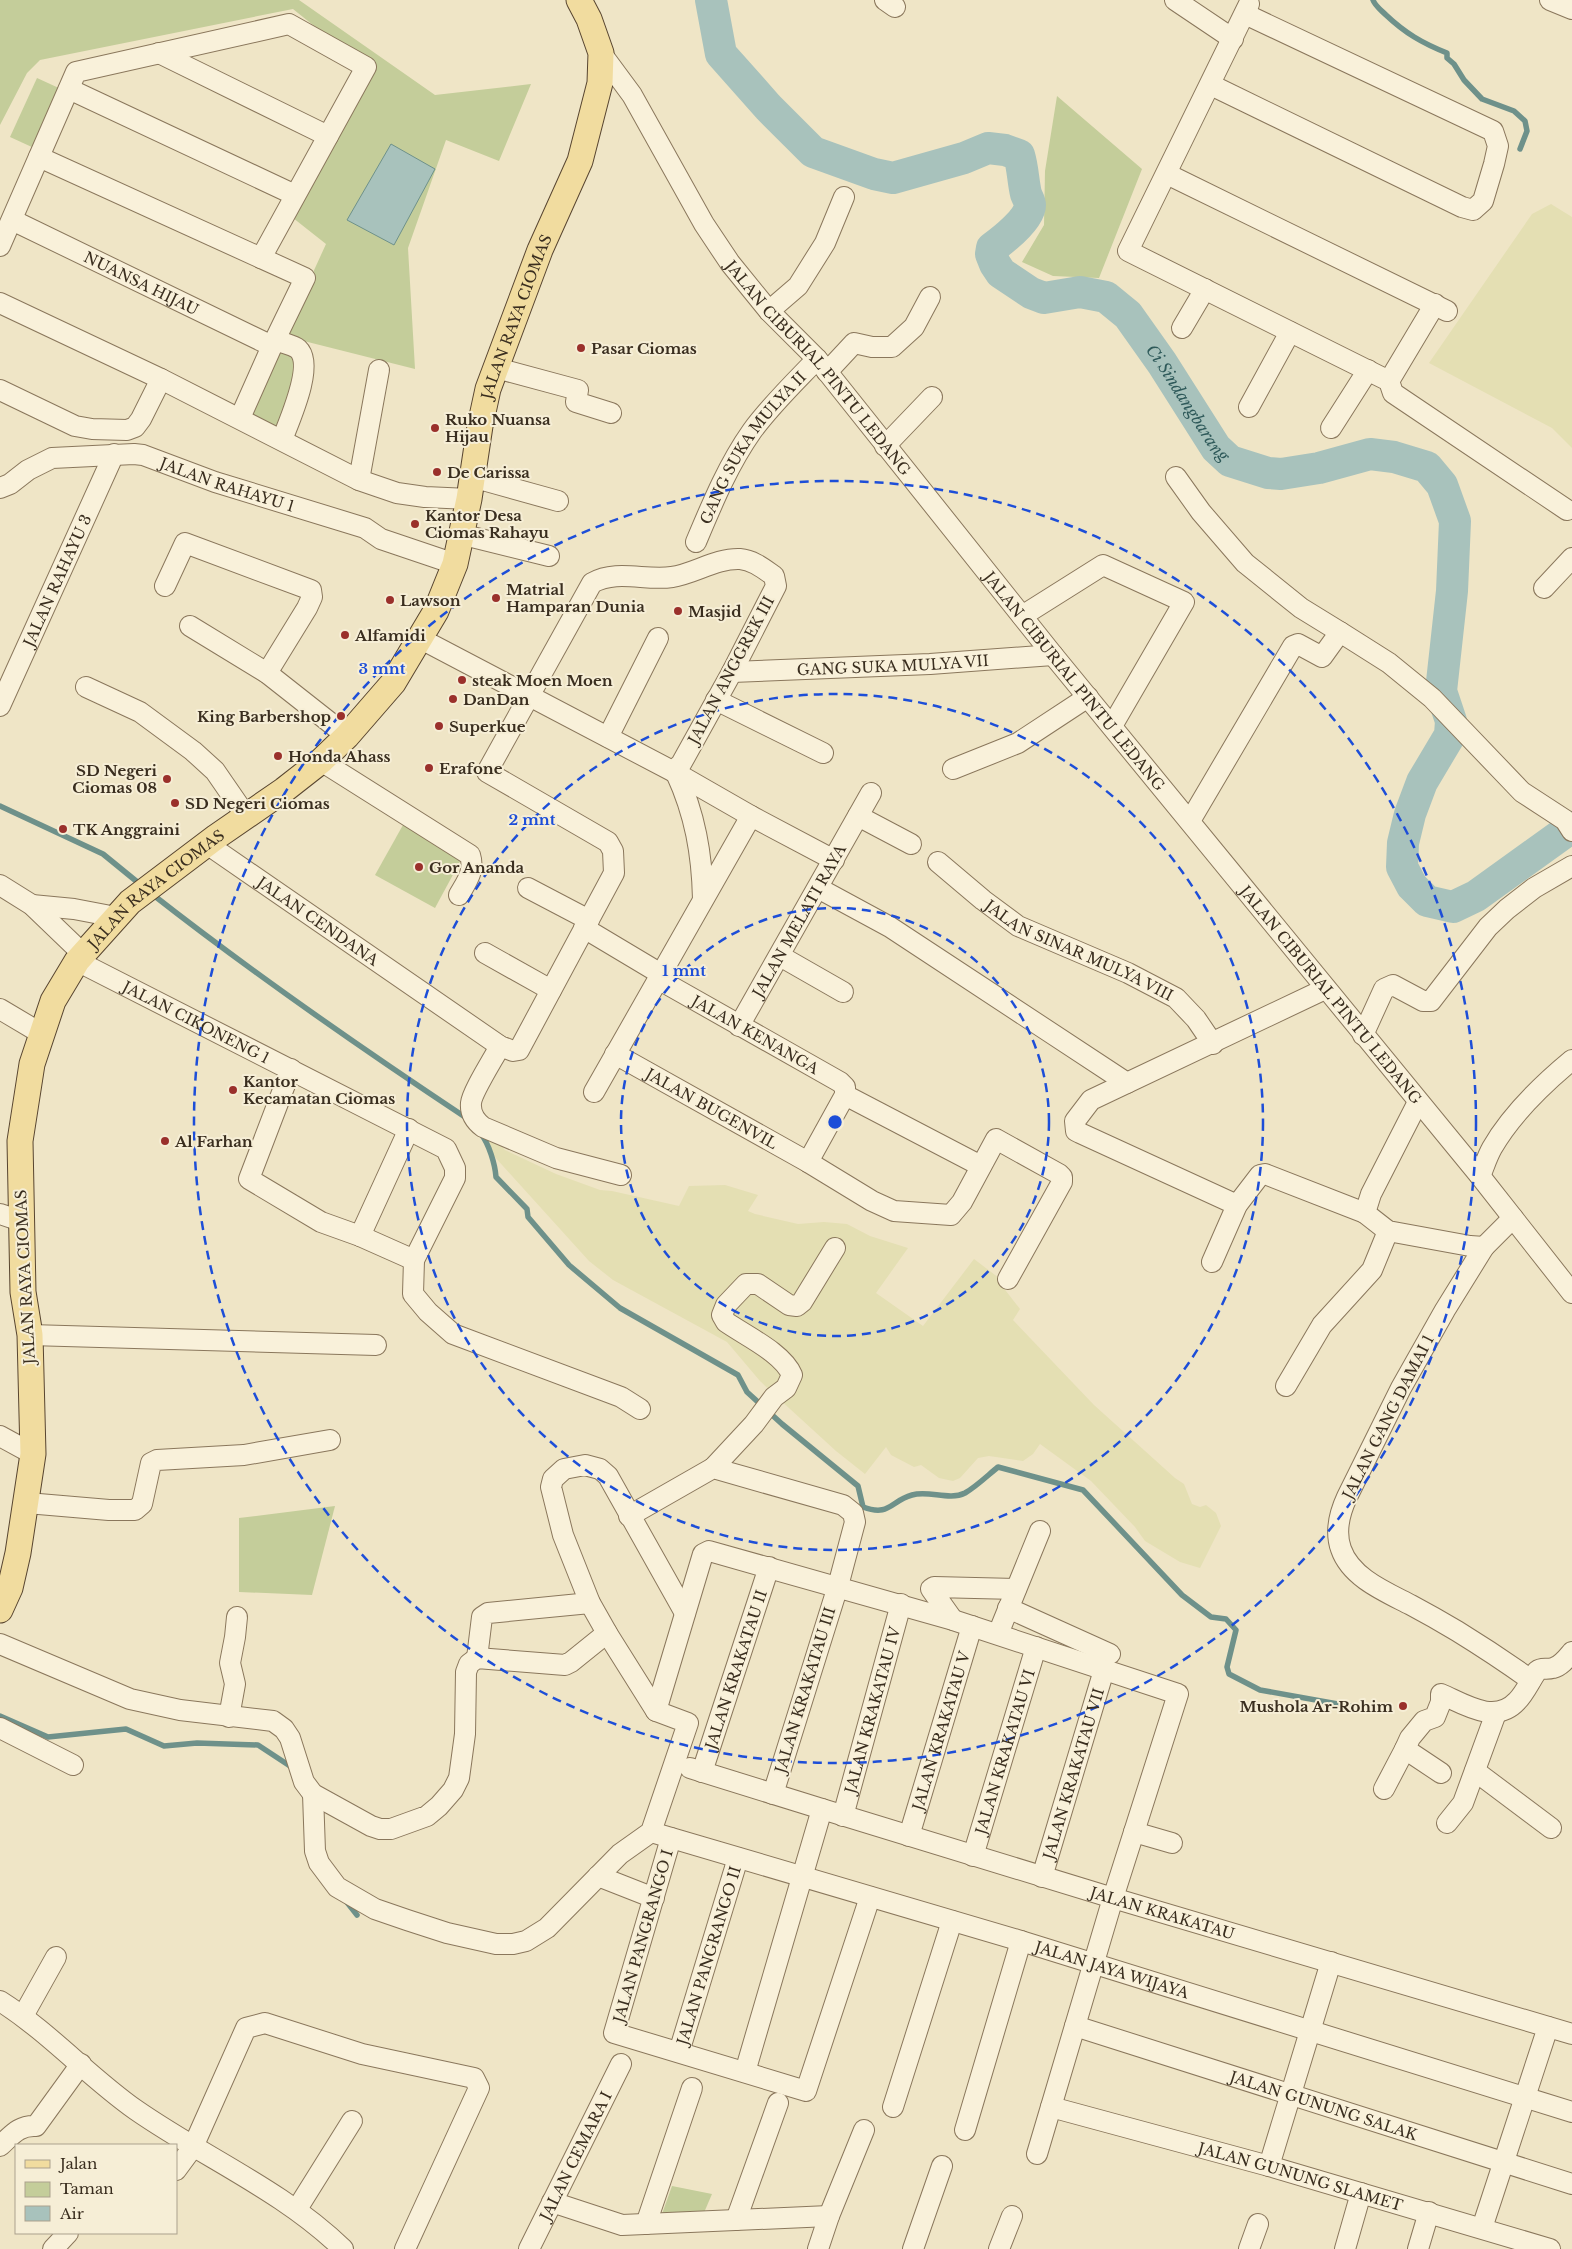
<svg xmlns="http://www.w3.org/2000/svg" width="1572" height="2249" font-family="'Libre Baskerville',serif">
	<rect width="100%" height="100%" fill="#efe5c6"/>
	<g fill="#e4dfb3">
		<path d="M 1551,204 L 1572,217 L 1572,448 L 1552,428 L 1429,363 L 1532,214 Z"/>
		<path d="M 488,1132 L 505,1150 L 556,1174 L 600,1190 L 612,1191 L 679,1206 L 689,1186 L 725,1185 L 758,1195 L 748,1211 L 755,1214 L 798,1224 L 824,1222 L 847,1224 L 870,1236 L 908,1248 L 876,1293 L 923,1326 L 974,1259 L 999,1278 L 999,1282 L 1020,1309 L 1013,1320 L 1094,1405 L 1175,1478 L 1184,1484 L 1192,1504 L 1200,1507 L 1206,1505 L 1216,1513 L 1221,1526 L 1200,1568 L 1180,1562 L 1145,1541 L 1135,1527 L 1091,1481 L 1040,1444 L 1033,1454 L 1023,1461 L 989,1456 L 978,1458 L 960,1478 L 953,1481 L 939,1478 L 921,1465 L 914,1467 L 891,1455 L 886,1447 L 865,1474 L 836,1451 L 778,1398 L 760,1381 L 727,1342 L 613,1280 L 589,1261 L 493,1155 L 486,1135 Z"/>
	</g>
	<g fill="#c4cd9a">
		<path d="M 0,0 L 299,0 L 435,95 L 531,84 L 499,161 L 446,140 L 408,248 L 415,369 L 284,336 L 326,244 L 288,214 L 369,70 L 293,9 L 40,60 L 27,73 L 0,125 Z"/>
		<path d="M 37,78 L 61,89 L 34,148 L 10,137 Z"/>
		<path d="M 1057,96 L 1142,169 L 1099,278 L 1053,276 L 1022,262 L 1044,225 L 1045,171 Z"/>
		<path d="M 276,350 L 294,357 C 299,378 284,409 275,429 L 247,418 Z"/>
		<path d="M 403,825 L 462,858 L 435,908 L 375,875 Z"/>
		<path d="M 335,1506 L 312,1595 L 239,1592 L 239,1518 Z"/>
		<path d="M 672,2186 L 712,2194 L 703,2215 L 662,2214 Z"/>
	</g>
	<path fill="#a8c2bc" stroke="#6e918a" d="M 391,144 L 435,169 L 394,245 L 347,220 Z"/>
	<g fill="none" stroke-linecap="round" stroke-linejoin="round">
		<g stroke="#6e918a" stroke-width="5.5">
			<path d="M 1373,0 C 1375,6 1381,10 1386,15 C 1405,33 1422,43 1447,53 L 1447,58 L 1454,64 L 1464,80 L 1482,99 L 1514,111 L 1525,121 L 1527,131 L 1520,149"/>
			<path d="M 0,806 L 103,854 L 141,885"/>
			<path d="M 152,894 C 254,974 361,1048 468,1119"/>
			<path d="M 481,1134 C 489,1144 495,1164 496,1177 L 527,1209 L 528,1217 L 569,1265 L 620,1308 L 738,1375 L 747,1392 L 782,1424 L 858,1486 L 863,1507 C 890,1517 890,1501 912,1495 C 929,1490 949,1501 965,1493 C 977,1486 988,1475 998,1467 L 1083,1490 L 1182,1595 L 1211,1617 L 1226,1619 L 1236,1630 L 1227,1667 L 1229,1674 L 1260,1690 L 1360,1708"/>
			<path d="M 0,1716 L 48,1737 L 126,1729 L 164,1746 L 197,1743 L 258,1745 L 293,1768"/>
			<path d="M 346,1901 L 357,1915"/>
		</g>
		<path stroke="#a8c2bc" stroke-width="32" id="s1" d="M 711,0 L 721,54 L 768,107 L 813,152 L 874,174 L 893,178 L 964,158 L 988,148 L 1005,150 L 1019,155 C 1023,168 1023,181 1026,194 C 1027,197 1030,201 1030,205 C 1030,219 1003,240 992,248 L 991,254 L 995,264 L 1001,273 L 1031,293 L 1044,298 L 1080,292 L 1106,297 L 1128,315 L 1162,363 L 1216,448 L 1230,461 L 1268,473 L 1281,474 L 1319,468 L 1370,454 L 1394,457 L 1427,467 L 1442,485 L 1455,521 L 1452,591 L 1441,691 L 1451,721 L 1450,735 L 1422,782 L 1410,814 L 1403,843 L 1402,867 L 1412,886 L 1427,901 L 1453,907 L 1476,896 L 1572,827"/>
		<g stroke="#8a775c" stroke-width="22">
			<g id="minor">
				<path d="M 885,0 L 895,7"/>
				<path d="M 1175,0 L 1233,39"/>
				<path d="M 1550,0 L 1572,9"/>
				<path d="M 1249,4 L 1128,251 L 1389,381 L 1393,393 L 1567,510"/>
				<path d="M 159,53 L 328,136"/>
				<path id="s2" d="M 601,53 L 632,95 L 704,224 L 730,263 L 769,311 L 817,359 L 1053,655 L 1480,1176 L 1572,1293"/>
				<path d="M 1211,85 L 1462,207 L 1473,210 L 1483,201 L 1494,164 L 1498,146 L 1493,131 L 1245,14"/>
				<path d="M 69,89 L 295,195"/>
				<path d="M 39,157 L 305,278 L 272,346 L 240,418"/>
				<path d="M 1167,174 L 1447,311"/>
				<path id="s3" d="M 12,220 L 272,346"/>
				<path d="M 0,246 L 76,72 L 289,24 L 366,67 L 261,258"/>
				<path d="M 0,303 L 161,379 L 359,480 L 397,493 L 425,497 L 469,499"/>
				<path d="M 769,311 L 798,286 L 825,243 L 844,197"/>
				<path d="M 1182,328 L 1205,289"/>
				<path d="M 276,340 C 282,343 293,345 298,349 C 315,365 289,421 282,440"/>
				<path d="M 496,368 L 578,390 L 576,402 L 611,413"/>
				<path d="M 827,372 L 854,343 L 872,347 L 892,347 L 914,327 L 930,297"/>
				<path d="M 1389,381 L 1435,304"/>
				<path d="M 0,390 L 75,426 L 92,429 L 127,430 L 135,427 L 141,419 L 161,379"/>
				<path d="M 1249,407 L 1290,332"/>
				<path d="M 1331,428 L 1368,370"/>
				<path d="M 885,446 L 932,397"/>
				<path d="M 472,477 L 558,501"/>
				<path d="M 1176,477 L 1201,512 L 1245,563 L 1301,608 L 1340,632"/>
				<path d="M 359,480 L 379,370"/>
				<path id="s4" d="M 0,488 L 10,484 L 28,470 L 52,458 L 134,454 L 143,455 L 215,482 L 365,528 L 381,539 L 455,564"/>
				<path d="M 460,534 L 549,556"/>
				<path id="s5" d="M 696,542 C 712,504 728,465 752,431 C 771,405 794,383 817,359"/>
				<path d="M 165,586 L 185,543 L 311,590 L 312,597 L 307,608 L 267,673"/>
				<path d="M 1544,588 L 1572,558"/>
				<path d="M 1022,616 L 1103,565 L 1184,602 L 1112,726"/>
				<path d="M 190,626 L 267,673 L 347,736"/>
				<path d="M 421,639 L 676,773 L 751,816 L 834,860"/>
				<path id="s6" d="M 732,672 L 930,664 L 1053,655"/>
				<path d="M 86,687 L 140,712 L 193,751 L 215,771 L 246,816"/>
				<path d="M 716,700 L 823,753"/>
				<path id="s7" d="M 0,706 L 114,454"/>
				<path d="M 608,737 L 658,638"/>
				<path d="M 321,761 L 470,855 C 475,871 467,881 459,895"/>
				<path d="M 953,769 L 1018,743 L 1088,697"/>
				<path d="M 676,773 C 695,814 702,854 703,899"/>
				<path d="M 858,816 L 911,844"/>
				<path d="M 1190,821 L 1293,646 L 1298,644 L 1322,657 L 1340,632 L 1389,663 L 1432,698 L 1522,792 L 1565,820 L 1572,831"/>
				<path id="s8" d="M 207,844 L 500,1046 L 513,1051 L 519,1050 L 614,873 L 613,851 L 608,842 L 487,772 L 592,583 C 617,569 645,581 672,577 C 694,574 716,558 740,559 C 753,560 764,569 774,576 L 776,586 L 732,672 L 681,764 L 673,771"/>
				<path id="s9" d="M 938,862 L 983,900 L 1018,926 L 1128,973 L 1176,998 L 1196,1019 L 1213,1044"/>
				<path d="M 0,885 L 32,905 L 83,954"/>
				<path d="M 528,888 L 589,920"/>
				<path d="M 818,888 L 890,927 L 1127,1083"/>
				<path d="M 32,905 L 74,909 L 116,917"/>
				<path d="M 584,928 L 661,974"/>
				<path d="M 485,953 L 551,990"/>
				<path d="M 780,956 L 843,992"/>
				<path id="s10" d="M 77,961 L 446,1149 L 455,1168 L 455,1178 L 414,1260 L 413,1294 L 428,1312 L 453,1334 L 621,1397 L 640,1409"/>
				<path id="s11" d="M 658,979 L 840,1082 L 845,1087 L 845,1095"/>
				<path d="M 0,1009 L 42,1034"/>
				<path id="s12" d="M 739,1026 L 871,793"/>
				<path d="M 1363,1035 L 1384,989 L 1393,985 L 1423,1001 L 1431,1001 L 1488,927 L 1507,909 L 1534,888 L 1572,866"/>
				<path d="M 500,1046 C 494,1058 472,1092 471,1103 C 470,1114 475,1121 483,1127 L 556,1158 L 621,1175"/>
				<path id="s13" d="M 615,1054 L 808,1162 L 872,1201 L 894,1211 L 951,1215 L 962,1202 L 996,1139 L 1059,1174 L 1062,1177 L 1062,1182 L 1008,1279"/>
				<path d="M 291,1069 L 249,1179 L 321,1222 L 360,1236"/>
				<path d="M 594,1092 L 751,816"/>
				<path d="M 845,1095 L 981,1166"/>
				<path d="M 1418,1102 L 1371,1194 L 1365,1213 L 1388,1231 L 1470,1246 L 1484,1247"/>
				<path d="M 409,1129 L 360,1236 L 414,1260"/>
				<path d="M 808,1162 L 845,1095"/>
				<path d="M 1480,1176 C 1484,1167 1487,1157 1492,1148 C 1511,1115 1543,1084 1572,1060"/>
				<path d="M 1237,1205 L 1080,1133 L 1076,1131 L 1075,1121 L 1091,1100 L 1325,989"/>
				<path d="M 0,1214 L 21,1221"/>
				<path d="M 1513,1218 L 1484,1247 L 1445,1310 L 1401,1388 L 1347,1497 C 1340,1512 1335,1532 1341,1549 C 1351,1578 1386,1592 1411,1605 C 1426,1613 1442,1622 1457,1631 C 1483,1647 1507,1663 1531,1680"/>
				<path d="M 1212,1262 L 1237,1205 L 1260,1175 L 1265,1174 L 1365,1213"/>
				<path d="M 30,1335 L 376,1345"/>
				<path d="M 1286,1386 L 1322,1325 L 1372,1270 L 1388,1231"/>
				<path d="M 0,1436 L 33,1454"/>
				<path d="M 713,1468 L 754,1424 L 774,1397 L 786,1388 L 792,1375 C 783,1353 746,1336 726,1322 L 722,1315 L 726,1305 L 746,1284 L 758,1284 L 789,1305 L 797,1306 L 802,1302 L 835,1248"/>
				<path d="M 27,1503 L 109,1510 L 135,1510 L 142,1504 L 151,1463 L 157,1460 L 244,1455 L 330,1440"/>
				<path d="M 629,1516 L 713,1468 L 843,1505 L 853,1513 L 855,1522 L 838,1586 L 773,1794"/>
				<path d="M 1008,1608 L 1110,1654"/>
				<path d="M 953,1620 L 931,1589 L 934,1587 L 1016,1589"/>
				<path d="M 998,1634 L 1040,1531"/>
				<path d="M 0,1644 L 130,1699 L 180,1710 L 273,1721 L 284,1729 L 290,1738 L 304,1782 L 313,1794 L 371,1826 L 380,1829 L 391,1829 L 427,1816 L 439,1806 L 453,1790 L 459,1778 L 465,1734 L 466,1672 L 469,1664 L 477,1658 L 565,1665 L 571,1662 L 607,1633"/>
				<path d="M 477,1658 L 482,1617 L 488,1613 L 590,1603"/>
				<path d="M 656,1711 L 703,1554 L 709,1551 L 953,1620 L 1178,1694 L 1113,1898 L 1037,2154"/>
				<path d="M 229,1717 L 235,1684 L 230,1663 L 235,1637 L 237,1617"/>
				<path d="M 0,1728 L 73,1765"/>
				<path d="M 690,1768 L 822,1809"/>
				<path d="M 1475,1771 L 1551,1828"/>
				<path id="s14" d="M 702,1772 L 769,1567"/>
				<path d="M 1441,1773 L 1405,1749 L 1410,1738 L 1424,1721 L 1435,1717 L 1441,1702 L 1441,1694 C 1464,1704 1495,1725 1517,1701 C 1525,1693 1530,1681 1537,1671 C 1542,1667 1546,1670 1553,1668 C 1561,1666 1567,1658 1572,1652"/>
				<path d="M 1384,1789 L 1405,1749"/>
				<path d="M 313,1794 L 315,1851 L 319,1863 L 337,1887 L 375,1909 L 407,1920 L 447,1933 L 496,1944 L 513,1944 L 526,1941 L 547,1928 L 620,1854 L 651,1832 L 688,1723 L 656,1711 L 607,1633 L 590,1603 L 563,1535 L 551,1487 L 553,1479 L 564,1469 L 585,1465 L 600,1469 L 608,1476 L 685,1613"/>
				<path id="s15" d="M 843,1816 L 901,1604"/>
				<path d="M 1447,1823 L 1463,1803 L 1496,1713"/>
				<path id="s16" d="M 651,1832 L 1021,1941 L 1572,2112"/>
				<path d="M 1134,1832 L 1172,1843"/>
				<path id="s17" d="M 909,1836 L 972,1626"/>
				<path d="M 671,1838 L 614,2033 L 806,2091 L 870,1897"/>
				<path id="s18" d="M 973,1856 L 1036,1647"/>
				<path d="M 598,1876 L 654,1898"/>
				<path id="s19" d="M 1042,1877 L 1104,1670"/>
				<path d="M 0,2001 C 49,2032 89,2077 136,2110 C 205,2158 282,2190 343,2249"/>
				<path d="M 23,2016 L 56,1957"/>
				<path id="s20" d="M 1075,2026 L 1572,2184"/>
				<path id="s21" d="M 679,2052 L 738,1858"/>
				<path id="s22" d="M 745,2072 L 822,1809 L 1113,1898 L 1572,2034"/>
				<path d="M 893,2107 L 952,1921"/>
				<path id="s23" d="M 1051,2107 L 1269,2166 L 1550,2249"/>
				<path d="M 965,2130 L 1021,1941"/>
				<path d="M 0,2146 C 12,2135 19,2125 36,2126 L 81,2064"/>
				<path d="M 1269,2166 L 1331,1962"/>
				<path d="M 176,2170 L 193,2147 L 246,2028 L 265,2023 L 362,2054 L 474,2078 L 479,2088 L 405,2249"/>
				<path d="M 552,2202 L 622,2225 L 829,2216"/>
				<path d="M 297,2209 L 352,2121"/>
				<path d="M 736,2220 L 778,2103"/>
				<path d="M 646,2224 L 692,2088"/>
				<path d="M 1482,2228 L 1548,2027"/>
				<path d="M 53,2249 L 68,2233"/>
				<path id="s24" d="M 529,2249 L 621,2064"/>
				<path d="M 818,2249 L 829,2216 L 864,2130"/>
				<path d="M 913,2249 L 942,2166"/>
				<path d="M 999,2249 L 1012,2216"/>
				<path d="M 1249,2249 L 1258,2224"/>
				<path d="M 1345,2249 L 1361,2193"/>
				<path d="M 1418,2249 L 1429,2212"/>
			</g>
		</g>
		<g stroke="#584530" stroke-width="27">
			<g id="major">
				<path id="s25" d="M 0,1610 L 10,1588 L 18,1553 L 33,1454 L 30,1335 L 23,1292 L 20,1141 L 32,1064 L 53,1001 L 77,961 L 130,902 L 216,837 L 284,790 L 321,761 L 347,736 L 393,683 L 436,611 L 455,564 L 469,499 L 480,426 L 488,389 L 540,250 L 580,161 L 600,83 L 601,53 L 589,19 L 579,0"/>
			</g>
		</g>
		<use href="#minor" stroke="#f9f1da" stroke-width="20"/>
		<use href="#major" stroke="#f1dc9f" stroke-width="25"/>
	</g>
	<g fill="none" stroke="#1d4ed8" stroke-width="2.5" stroke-dasharray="9 6">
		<circle cx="835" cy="1122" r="214"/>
		<circle cx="835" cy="1122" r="428"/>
		<circle cx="835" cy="1122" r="641"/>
	</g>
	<g fill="#9a302b" stroke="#f6eed6" stroke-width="2">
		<circle cx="581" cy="348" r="5"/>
		<circle cx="435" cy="428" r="5"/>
		<circle cx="437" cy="472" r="5"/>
		<circle cx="415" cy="524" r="5"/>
		<circle cx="496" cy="598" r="5"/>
		<circle cx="390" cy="600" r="5"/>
		<circle cx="678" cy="611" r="5"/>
		<circle cx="345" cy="635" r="5"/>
		<circle cx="462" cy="680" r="5"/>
		<circle cx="453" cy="699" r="5"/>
		<circle cx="341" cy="716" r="5"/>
		<circle cx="439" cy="726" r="5"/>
		<circle cx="278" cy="756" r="5"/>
		<circle cx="429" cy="768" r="5"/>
		<circle cx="167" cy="779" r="5"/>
		<circle cx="175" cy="803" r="5"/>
		<circle cx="63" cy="829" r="5"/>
		<circle cx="419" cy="867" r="5"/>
		<circle cx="233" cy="1090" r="5"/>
		<circle cx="165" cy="1141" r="5"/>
		<circle cx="1403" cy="1706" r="5"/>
	</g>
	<g text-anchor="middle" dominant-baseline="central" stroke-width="4" stroke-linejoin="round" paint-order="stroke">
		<g font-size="15" fill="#3a2e1f" stroke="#f6eed6">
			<text stroke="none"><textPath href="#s3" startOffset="144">NUANSA HIJAU</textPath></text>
			<text stroke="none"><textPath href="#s25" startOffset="1478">JALAN RAYA CIOMAS</textPath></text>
			<text stroke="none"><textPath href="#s2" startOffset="384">JALAN CIBURIAL PINTU LEDANG</textPath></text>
			<text stroke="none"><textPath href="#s5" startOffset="111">GANG SUKA MULYA II</textPath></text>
			<text stroke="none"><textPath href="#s4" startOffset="241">JALAN RAHAYU 1</textPath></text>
			<text stroke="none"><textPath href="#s7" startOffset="138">JALAN RAHAYU 3</textPath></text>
			<text stroke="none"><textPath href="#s6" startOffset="161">GANG SUKA MULYA VII</textPath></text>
			<text transform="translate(731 670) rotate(-62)">JALAN ANGGREK III</text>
			<text stroke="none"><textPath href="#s2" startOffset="789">JALAN CIBURIAL PINTU LEDANG</textPath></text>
			<text stroke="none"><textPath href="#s25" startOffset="772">JALAN RAYA CIOMAS</textPath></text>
			<text stroke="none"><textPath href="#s8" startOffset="135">JALAN CENDANA</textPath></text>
			<text stroke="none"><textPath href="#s12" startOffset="121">JALAN MELATI RAYA</textPath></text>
			<text stroke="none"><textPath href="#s9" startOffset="168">JALAN SINAR MULYA VIII</textPath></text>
			<text stroke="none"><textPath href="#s2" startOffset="1194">JALAN CIBURIAL PINTU LEDANG</textPath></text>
			<text stroke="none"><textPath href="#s10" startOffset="134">JALAN CIKONENG 1</textPath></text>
			<text stroke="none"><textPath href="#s11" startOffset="112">JALAN KENANGA</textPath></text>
			<text stroke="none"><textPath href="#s13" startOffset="111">JALAN BUGENVIL</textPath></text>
			<text transform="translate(25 1277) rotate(-93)">JALAN RAYA CIOMAS</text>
			<text transform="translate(1388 1417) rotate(-63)">JALAN GANG DAMAI 1</text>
			<text stroke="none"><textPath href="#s14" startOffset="108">JALAN KRAKATAU II</textPath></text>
			<text transform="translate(805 1690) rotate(-73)">JALAN KRAKATAU III</text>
			<text stroke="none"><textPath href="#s15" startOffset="110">JALAN KRAKATAU IV</textPath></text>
			<text stroke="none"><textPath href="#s17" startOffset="110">JALAN KRAKATAU V</textPath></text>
			<text stroke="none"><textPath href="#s18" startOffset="109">JALAN KRAKATAU VI</textPath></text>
			<text stroke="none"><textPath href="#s19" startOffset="108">JALAN KRAKATAU VII</textPath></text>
			<text stroke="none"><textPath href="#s22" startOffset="630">JALAN KRAKATAU</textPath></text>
			<text transform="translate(643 1936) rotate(-74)">JALAN PANGRANGO I</text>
			<text stroke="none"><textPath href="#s21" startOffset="101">JALAN PANGRANGO II</textPath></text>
			<text stroke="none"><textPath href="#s16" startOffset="481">JALAN JAYA WIJAYA</textPath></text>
			<text stroke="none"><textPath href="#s20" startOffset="261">JALAN GUNUNG SALAK</textPath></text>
			<text stroke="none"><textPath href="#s24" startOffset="104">JALAN CEMARA I</textPath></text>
			<text stroke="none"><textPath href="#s23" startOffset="259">JALAN GUNUNG SLAMET</textPath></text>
		</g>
		<g font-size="15" font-weight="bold" fill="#3a2e1f" stroke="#f6eed6" text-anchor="start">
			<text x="591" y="348">Pasar Ciomas</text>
			<text x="445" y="419">Ruko Nuansa<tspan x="445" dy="17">Hijau</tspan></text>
			<text x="447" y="472">De Carissa</text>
			<text x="425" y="515">Kantor Desa<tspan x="425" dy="17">Ciomas Rahayu</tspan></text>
			<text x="506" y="589">Matrial<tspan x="506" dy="17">Hamparan Dunia</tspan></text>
			<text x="400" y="600">Lawson</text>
			<text x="688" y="611">Masjid</text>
			<text x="355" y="635">Alfamidi</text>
			<text x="472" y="680">steak Moen Moen</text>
			<text x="463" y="699">DanDan</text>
			<text x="331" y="716" text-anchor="end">King Barbershop</text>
			<text x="449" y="726">Superkue</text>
			<text x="288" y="756">Honda Ahass</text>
			<text x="439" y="768">Erafone</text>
			<text x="157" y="770" text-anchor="end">SD Negeri<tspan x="157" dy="17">Ciomas 08</tspan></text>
			<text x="185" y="803">SD Negeri Ciomas</text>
			<text x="73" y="829">TK Anggraini</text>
			<text x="429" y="867">Gor Ananda</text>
			<text x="243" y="1081">Kantor<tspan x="243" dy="17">Kecamatan Ciomas</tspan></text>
			<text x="175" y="1141">Al Farhan</text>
			<text x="1393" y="1706" text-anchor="end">Mushola Ar-Rohim</text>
		</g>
		<g font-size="16" font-style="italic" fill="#2f5a5a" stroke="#f6eed6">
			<text stroke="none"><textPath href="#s1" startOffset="791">Ci Sindangbarang</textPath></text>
		</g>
	</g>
	<circle cx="835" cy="1122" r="8" fill="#1d4ed8" stroke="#f6eed6" stroke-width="2.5"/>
	<g font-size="15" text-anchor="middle" font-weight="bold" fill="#1d4ed8" stroke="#f6eed6" stroke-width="4" stroke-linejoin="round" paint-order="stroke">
		<text x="382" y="674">3 mnt</text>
		<text x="532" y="825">2 mnt</text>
		<text x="684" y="976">1 mnt</text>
	</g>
	<rect x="15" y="2144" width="162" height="90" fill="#f6eed6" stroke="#aba18d"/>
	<rect x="25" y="2160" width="25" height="8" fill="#f1dc9f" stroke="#aba18d"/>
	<text x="60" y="2169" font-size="15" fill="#3a2e1f">Jalan</text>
	<rect x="25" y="2182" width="25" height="15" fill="#c4cd9a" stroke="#aba18d"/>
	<text x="60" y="2194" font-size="15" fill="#3a2e1f">Taman</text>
	<rect x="25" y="2206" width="25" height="15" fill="#a8c2bc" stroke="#aba18d"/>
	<text x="60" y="2219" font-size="15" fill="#3a2e1f">Air</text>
</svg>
